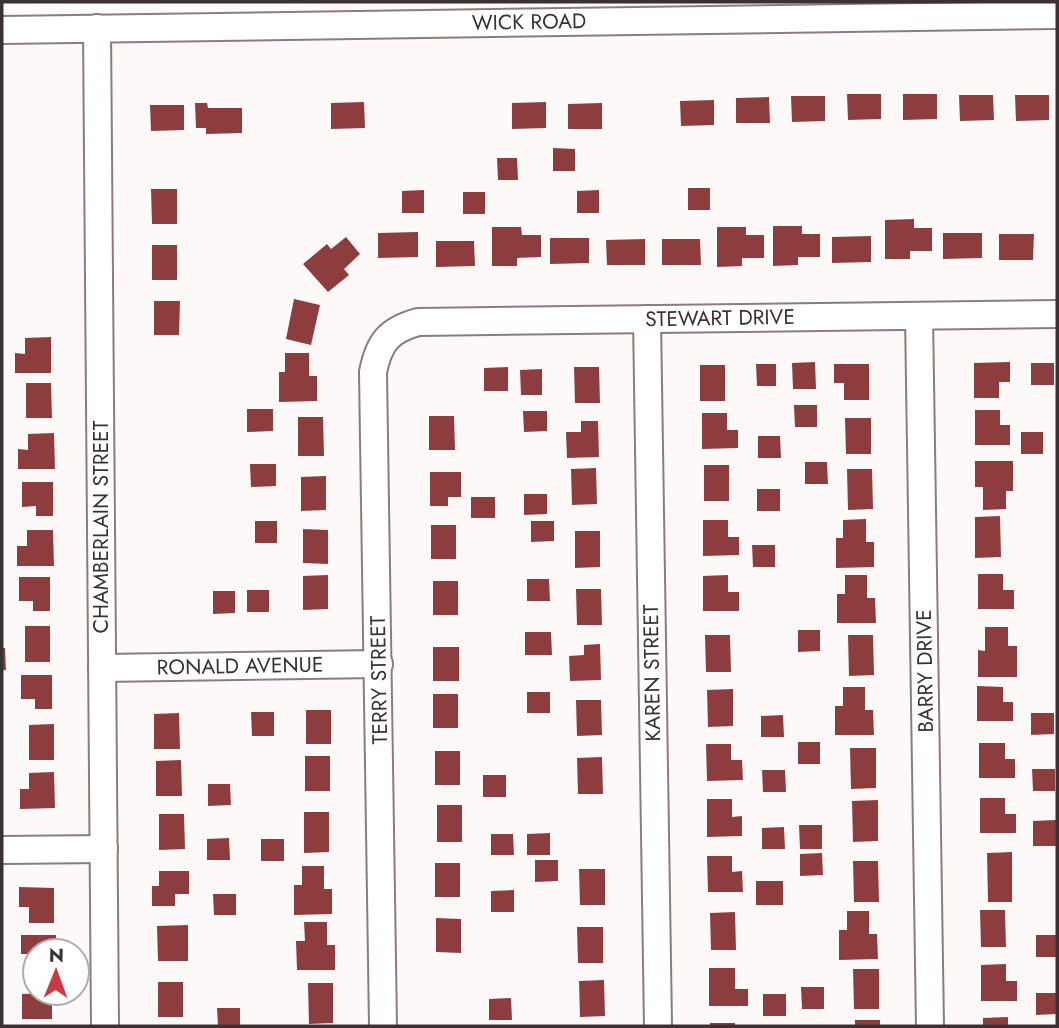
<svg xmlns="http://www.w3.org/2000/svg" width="1059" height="1028" font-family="Jost,sans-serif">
	<rect width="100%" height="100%" fill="#fdf9f9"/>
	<g fill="#8d3d3e">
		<path d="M 847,94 L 881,94 L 881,119 L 848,120 Z"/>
		<path d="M 903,94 L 937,94 L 937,119 L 903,120 Z"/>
		<path d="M 959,95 L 993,95 L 994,120 L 960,121 Z"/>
		<path d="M 1015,95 L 1049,95 L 1049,120 L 1016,121 Z"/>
		<path d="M 791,96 L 825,96 L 825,121 L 792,122 Z"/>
		<path d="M 769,97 L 770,123 L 736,123 L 736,98 Z"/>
		<path d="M 714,100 L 714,125 L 681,126 L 680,101 Z"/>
		<path d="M 364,102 L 365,128 L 331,129 L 331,103 Z"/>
		<path d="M 546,102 L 546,128 L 512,129 L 512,103 Z"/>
		<path d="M 195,103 L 207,103 L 208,108 L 242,108 L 242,133 L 206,134 L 206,128 L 196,128 Z"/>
		<path d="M 602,103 L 602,129 L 568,129 L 568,104 Z"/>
		<path d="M 150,105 L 184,105 L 184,130 L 151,131 Z"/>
		<path d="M 553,148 L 575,149 L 575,171 L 553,171 Z"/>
		<path d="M 497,158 L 517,158 L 518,180 L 498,180 Z"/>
		<rect x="688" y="188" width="22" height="22"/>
		<path d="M 151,189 L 177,189 L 177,224 L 152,224 Z"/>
		<path d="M 424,190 L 424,213 L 402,213 L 402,191 Z"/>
		<path d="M 599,190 L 599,213 L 577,213 L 577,191 Z"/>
		<rect x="463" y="192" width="22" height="22"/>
		<path d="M 914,219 L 914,228 L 932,228 L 932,251 L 910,251 L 910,259 L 885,259 L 885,220 Z"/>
		<path d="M 773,226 L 802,226 L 802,234 L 820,234 L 820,257 L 798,257 L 798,265 L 773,266 Z"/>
		<path d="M 492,227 L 521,227 L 522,235 L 541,235 L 541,257 L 517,258 L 517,266 L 492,266 Z"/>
		<path d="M 717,227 L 746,227 L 746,235 L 764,235 L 764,258 L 742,258 L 742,266 L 717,267 Z"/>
		<path d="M 418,232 L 418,257 L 378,258 L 378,233 Z"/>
		<path d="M 943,233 L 982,233 L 982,258 L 943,259 Z"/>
		<path d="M 999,234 L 1034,234 L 1033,260 L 999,260 Z"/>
		<path d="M 871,236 L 871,262 L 832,263 L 832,237 Z"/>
		<path d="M 346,237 L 360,254 L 344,269 L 349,275 L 328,292 L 303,264 L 327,244 L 331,249 Z"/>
		<path d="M 550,238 L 589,238 L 589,263 L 550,264 Z"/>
		<path d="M 645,239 L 645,265 L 607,265 L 606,240 Z"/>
		<path d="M 662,239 L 700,239 L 701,265 L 662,265 Z"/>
		<path d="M 436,241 L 474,241 L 475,266 L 436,267 Z"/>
		<rect x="152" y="245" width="25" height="35"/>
		<path d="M 294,299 L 320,305 L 311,345 L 286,339 Z"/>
		<path d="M 154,301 L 180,301 L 179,335 L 154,335 Z"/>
		<path d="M 51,337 L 51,373 L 15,373 L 15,353 L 25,354 L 25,338 Z"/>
		<path d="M 285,353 L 309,353 L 309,376 L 317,376 L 317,401 L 279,402 L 279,372 L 285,372 Z"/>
		<path d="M 815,362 L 816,389 L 793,389 L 792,363 Z"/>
		<path d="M 1010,362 L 1010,382 L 999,382 L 999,398 L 974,398 L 974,363 Z"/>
		<rect x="1031" y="363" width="23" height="22"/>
		<path d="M 756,364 L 776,364 L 776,386 L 757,386 Z"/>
		<path d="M 834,364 L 869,364 L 869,400 L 844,400 L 844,383 L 834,383 Z"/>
		<rect x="700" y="365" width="25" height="36"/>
		<path d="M 508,367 L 508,391 L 484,391 L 484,368 Z"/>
		<path d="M 574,367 L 599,367 L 600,403 L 575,403 Z"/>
		<path d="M 542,369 L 542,395 L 521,395 L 520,370 Z"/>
		<path d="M 26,383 L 51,383 L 52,418 L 26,418 Z"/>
		<path d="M 794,405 L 817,405 L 817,427 L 795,427 Z"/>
		<path d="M 247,409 L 273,409 L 273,431 L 247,432 Z"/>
		<path d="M 975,410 L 1000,410 L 1000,425 L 1010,425 L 1010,445 L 975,445 Z"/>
		<path d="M 523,411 L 547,411 L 547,431 L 524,432 Z"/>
		<path d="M 702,413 L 727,413 L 727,430 L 738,430 L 738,448 L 702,449 Z"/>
		<path d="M 429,416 L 454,416 L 455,450 L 429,450 Z"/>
		<path d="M 298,417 L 323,417 L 324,456 L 298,456 Z"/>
		<path d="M 845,418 L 871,418 L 871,454 L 846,454 Z"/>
		<path d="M 581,421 L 598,421 L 599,457 L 567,458 L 566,432 L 581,432 Z"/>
		<rect x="1021" y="432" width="22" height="22"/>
		<path d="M 54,433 L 55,469 L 18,469 L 18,449 L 28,450 L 28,434 Z"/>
		<path d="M 758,436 L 780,436 L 781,458 L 758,458 Z"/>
		<path d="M 975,461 L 1013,461 L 1013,491 L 1006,491 L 1006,509 L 983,510 L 983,487 L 975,487 Z"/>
		<path d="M 805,462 L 827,462 L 828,484 L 805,484 Z"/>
		<path d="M 250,464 L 276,464 L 276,486 L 251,487 Z"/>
		<rect x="704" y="465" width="25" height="36"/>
		<path d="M 596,468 L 597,504 L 572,505 L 571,469 Z"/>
		<path d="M 847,469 L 872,469 L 873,509 L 848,510 Z"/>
		<path d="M 430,472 L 461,472 L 461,497 L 448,497 L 448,506 L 430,506 Z"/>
		<path d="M 326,476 L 326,510 L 301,511 L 301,477 Z"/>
		<path d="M 22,482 L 53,482 L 53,516 L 36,516 L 36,506 L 22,507 Z"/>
		<rect x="757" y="489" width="23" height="22"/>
		<path d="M 524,494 L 547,494 L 547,514 L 524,515 Z"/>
		<rect x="471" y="497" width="24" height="21"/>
		<path d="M 1000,516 L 1001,557 L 975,558 L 975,517 Z"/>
		<path d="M 866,519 L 866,542 L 874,542 L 874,567 L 836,568 L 836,538 L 843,538 L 843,520 Z"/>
		<path d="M 703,520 L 728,520 L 728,537 L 739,537 L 739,555 L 703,556 Z"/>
		<rect x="255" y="521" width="22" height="22"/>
		<path d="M 531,521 L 554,521 L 554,541 L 531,542 Z"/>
		<rect x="431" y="525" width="25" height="34"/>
		<path d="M 303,529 L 328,530 L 328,564 L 303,563 Z"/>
		<path d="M 27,530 L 53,530 L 54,566 L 17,566 L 17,546 L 27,546 Z"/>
		<path d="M 575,531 L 600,531 L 600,567 L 575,568 Z"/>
		<path d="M 752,545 L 775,545 L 775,567 L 753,567 Z"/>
		<path d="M 978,574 L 1003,574 L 1003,590 L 1014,590 L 1014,609 L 978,609 Z"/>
		<path d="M 328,575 L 328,609 L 303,610 L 303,576 Z"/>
		<path d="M 728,575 L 728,592 L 739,592 L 739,611 L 703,611 L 703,576 Z"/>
		<path d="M 845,575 L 867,575 L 867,598 L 875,598 L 876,623 L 837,623 L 837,594 L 845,594 Z"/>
		<path d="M 19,577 L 50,577 L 50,611 L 33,611 L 33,601 L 19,601 Z"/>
		<path d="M 527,579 L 549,579 L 550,601 L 527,601 Z"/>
		<rect x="433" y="581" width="25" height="34"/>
		<path d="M 576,589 L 601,589 L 602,625 L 577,625 Z"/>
		<rect x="247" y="590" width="22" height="22"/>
		<path d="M 213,591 L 235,591 L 235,613 L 213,614 Z"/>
		<rect x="25" y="626" width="25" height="36"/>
		<path d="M 985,627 L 1008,627 L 1008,646 L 1017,646 L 1017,677 L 978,677 L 978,650 L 985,651 Z"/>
		<path d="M 798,630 L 820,630 L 820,651 L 798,652 Z"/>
		<path d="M 525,632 L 551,632 L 552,655 L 525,655 Z"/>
		<path d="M 705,635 L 730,635 L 731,672 L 706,672 Z"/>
		<path d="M 848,635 L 873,635 L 874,675 L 849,676 Z"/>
		<path d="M 600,644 L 601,680 L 570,681 L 569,656 L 584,655 L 584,645 Z"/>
		<rect x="433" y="647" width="26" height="34"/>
		<path d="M 2,648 L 5,648 L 6,670 L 2,670 Z"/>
		<path d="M 21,675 L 52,675 L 52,709 L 35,709 L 35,699 L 21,699 Z"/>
		<path d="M 977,686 L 1003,687 L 1003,702 L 1013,702 L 1013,721 L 977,721 Z"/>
		<path d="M 843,687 L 865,687 L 865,710 L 873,710 L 874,735 L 835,735 L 835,706 L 843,706 Z"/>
		<path d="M 733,689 L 733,726 L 708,727 L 707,690 Z"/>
		<rect x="527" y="692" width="23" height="21"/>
		<rect x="433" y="694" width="25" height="34"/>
		<path d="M 576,700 L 601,700 L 602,735 L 577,736 Z"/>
		<rect x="306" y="710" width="25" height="34"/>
		<path d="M 251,712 L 274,712 L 274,736 L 252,736 Z"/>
		<path d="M 179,713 L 180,749 L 154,749 L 154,714 Z"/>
		<path d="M 1031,713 L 1054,713 L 1054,734 L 1031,735 Z"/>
		<path d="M 783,715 L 784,737 L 761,737 L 761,716 Z"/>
		<path d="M 54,724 L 54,760 L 29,760 L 29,725 Z"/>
		<rect x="798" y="742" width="22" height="22"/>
		<path d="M 979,743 L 1005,743 L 1005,759 L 1015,759 L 1015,778 L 979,778 Z"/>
		<path d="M 706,744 L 731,744 L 731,760 L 742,760 L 743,780 L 707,781 Z"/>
		<path d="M 850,748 L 876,748 L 876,788 L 851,789 Z"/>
		<rect x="435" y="751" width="25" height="34"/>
		<rect x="305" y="756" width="25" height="35"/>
		<path d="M 602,757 L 603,794 L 578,794 L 577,758 Z"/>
		<path d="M 181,760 L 182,796 L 156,796 L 156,761 Z"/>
		<path d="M 1032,769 L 1055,769 L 1055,791 L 1033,791 Z"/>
		<path d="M 762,770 L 785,770 L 786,792 L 763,792 Z"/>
		<path d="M 54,772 L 55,808 L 20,809 L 20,789 L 29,789 L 29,773 Z"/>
		<rect x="483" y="775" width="23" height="22"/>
		<path d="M 208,784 L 230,784 L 231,805 L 208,806 Z"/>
		<path d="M 980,798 L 1005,798 L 1005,814 L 1016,814 L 1016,833 L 980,833 Z"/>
		<path d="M 707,799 L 732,799 L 732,817 L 742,816 L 742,836 L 707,837 Z"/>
		<path d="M 878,800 L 878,841 L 853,842 L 852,801 Z"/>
		<rect x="437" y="805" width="25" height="37"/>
		<path d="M 304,812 L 329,812 L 329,852 L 304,853 Z"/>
		<path d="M 159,814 L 184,814 L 185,849 L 159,850 Z"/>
		<path d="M 1056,820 L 1056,846 L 1033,846 L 1033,821 Z"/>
		<path d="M 799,825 L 822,825 L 822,849 L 800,849 Z"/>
		<path d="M 784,827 L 785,849 L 762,849 L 762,828 Z"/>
		<path d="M 550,833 L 550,855 L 527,855 L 527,834 Z"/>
		<path d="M 491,834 L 513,834 L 514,855 L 491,855 Z"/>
		<path d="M 229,838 L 230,860 L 207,860 L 207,839 Z"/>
		<rect x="261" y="839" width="23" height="22"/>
		<path d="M 1012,852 L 1012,902 L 988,902 L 987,853 Z"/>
		<path d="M 822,853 L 823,875 L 800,876 L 800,854 Z"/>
		<path d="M 707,856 L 732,856 L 732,872 L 742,871 L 743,892 L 708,892 Z"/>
		<path d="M 535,860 L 558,860 L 558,881 L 535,882 Z"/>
		<path d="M 853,861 L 878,861 L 879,902 L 854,902 Z"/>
		<rect x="435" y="863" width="25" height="34"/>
		<path d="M 302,866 L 324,866 L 324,889 L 332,889 L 332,914 L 294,915 L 294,885 L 302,885 Z"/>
		<path d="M 579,869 L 605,869 L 605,905 L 580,905 Z"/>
		<path d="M 159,871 L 189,871 L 189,894 L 175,894 L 175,906 L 152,906 L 152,886 L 159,886 Z"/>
		<rect x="756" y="881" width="27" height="24"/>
		<path d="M 19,887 L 54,888 L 54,923 L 29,923 L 29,907 L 19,907 Z"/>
		<path d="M 514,890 L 514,912 L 491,912 L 491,891 Z"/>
		<path d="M 213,894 L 236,894 L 236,915 L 214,915 Z"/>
		<path d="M 980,910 L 1005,910 L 1006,947 L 981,947 Z"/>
		<path d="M 847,911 L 869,911 L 869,934 L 877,934 L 878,959 L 839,960 L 839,930 L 847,930 Z"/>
		<path d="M 735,912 L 736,950 L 711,950 L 710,913 Z"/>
		<path d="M 436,918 L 461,919 L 461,953 L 436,952 Z"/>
		<path d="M 304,922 L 327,922 L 327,945 L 335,945 L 335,970 L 297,970 L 296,941 L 305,941 Z"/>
		<path d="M 188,925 L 188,961 L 158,961 L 157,926 Z"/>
		<path d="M 577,927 L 603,927 L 603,963 L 578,963 Z"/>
		<path d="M 21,935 L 56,935 L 56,951 L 35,951 L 35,970 L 31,970 L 31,954 L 21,954 Z"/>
		<rect x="1036" y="935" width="21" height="22"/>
		<path d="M 1006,964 L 1006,981 L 1017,981 L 1017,1001 L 981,1001 L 981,965 Z"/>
		<path d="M 709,968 L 735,968 L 735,989 L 748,989 L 748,1006 L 709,1006 Z"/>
		<path d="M 853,969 L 879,969 L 879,1009 L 854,1009 Z"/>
		<path d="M 604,980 L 605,1016 L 580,1017 L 579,981 Z"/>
		<rect x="158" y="982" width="25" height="35"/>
		<path d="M 308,983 L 333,983 L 333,1023 L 309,1024 Z"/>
		<path d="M 801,987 L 824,987 L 824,1009 L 802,1009 Z"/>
		<path d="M 52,993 L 52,1019 L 22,1019 L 22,994 Z"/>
		<path d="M 1036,993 L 1057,993 L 1057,1014 L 1036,1015 Z"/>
		<rect x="763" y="994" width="23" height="22"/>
		<path d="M 511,998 L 512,1020 L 489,1020 L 489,999 Z"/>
		<path d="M 217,1008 L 240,1008 L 240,1026 L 218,1026 Z"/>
		<path d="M 1008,1017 L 1008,1026 L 983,1026 L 983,1018 Z"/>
		<rect x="855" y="1020" width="25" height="6"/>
		<rect x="710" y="1023" width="25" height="3"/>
	</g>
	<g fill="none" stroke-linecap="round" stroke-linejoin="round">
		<g stroke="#8d7c7b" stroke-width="30">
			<g id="minor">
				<path d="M 97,28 L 105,1026"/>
				<path d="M 2,30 L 1057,15"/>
				<path d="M 919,316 L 930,1026"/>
				<path d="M 647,319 L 658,1026"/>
				<path d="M 102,668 L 379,664"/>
				<path d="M 2,850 L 104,849"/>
				<path d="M 383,1026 L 373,372 C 379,342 389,330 418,322 L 1057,314"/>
			</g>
		</g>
		<use href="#minor" stroke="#fff" stroke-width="26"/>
	</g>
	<g text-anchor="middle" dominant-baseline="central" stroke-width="7" stroke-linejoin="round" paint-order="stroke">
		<g font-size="21" fill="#3a3232" stroke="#fff">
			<text transform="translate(529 22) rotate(-1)">WICK ROAD</text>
			<text transform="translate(720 318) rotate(-1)">STEWART DRIVE</text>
			<text transform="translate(101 527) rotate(-90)">CHAMBERLAIN STREET</text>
			<text transform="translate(240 666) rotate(-1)">RONALD AVENUE</text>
			<text transform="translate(925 671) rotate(-91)">BARRY DRIVE</text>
			<text transform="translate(652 673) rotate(-91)">KAREN STREET</text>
			<text transform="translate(379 680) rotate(-91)">TERRY STREET</text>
		</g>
	</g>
	<rect width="1059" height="1028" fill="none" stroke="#3a3232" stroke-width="7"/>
	<g transform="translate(56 972) rotate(1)"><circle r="33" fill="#ffffff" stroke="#b0adad" stroke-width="2"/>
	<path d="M0-5L12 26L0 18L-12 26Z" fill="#ca3a44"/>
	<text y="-10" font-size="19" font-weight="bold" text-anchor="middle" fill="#3a3232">N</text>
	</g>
</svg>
